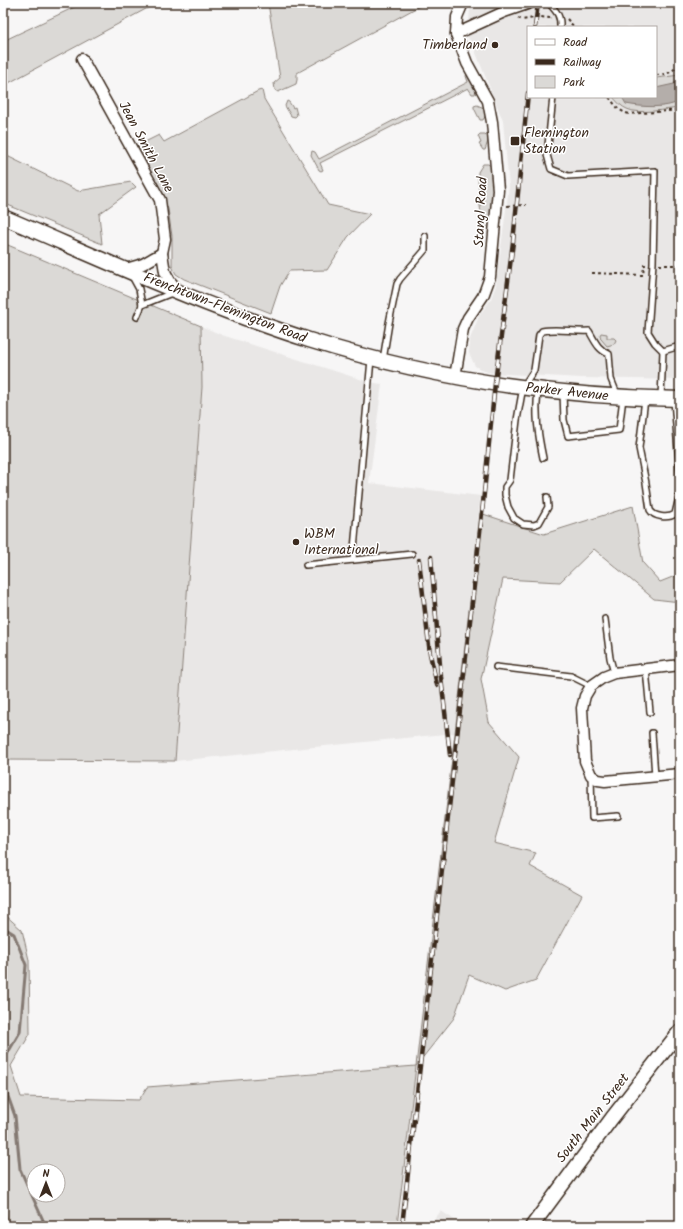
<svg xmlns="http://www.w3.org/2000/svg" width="683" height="1229" font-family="Kalam,sans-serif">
	<rect width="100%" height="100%" fill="#f7f6f6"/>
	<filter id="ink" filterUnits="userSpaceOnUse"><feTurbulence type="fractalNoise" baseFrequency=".025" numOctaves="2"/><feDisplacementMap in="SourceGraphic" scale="8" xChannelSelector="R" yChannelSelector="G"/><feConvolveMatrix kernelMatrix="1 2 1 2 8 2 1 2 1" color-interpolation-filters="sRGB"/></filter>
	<g filter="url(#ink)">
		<g fill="#e9e7e6" fill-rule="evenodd">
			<path d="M 473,3 L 680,3 L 680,380 L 582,378 L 491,373 L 484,371 L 475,366 L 469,353 L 470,339 L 479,316 L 491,299 L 496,285 L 509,187 L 503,121 L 476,53 L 468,37 L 470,8 ZM 528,27 L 656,27 L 656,97 L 528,97 Z"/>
			<path d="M 201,326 L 222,335 L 369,382 L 382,384 L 369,483 L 481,496 L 455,733 L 175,761 L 202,387 Z"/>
			<path d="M 441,1211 L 464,1226 L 429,1226 Z"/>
		</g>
		<g fill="#dbd9d6" stroke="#8b827a" fill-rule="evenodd">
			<path d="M 83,3 L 157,3 L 3,86 L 3,41 Z"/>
			<path d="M 268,3 L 425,3 L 297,73 L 297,80 L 296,84 L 278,92 L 275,90 L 274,83 L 280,78 Z"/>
			<path d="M 467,73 C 470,79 478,87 475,94 L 472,94 L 468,88 L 320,163 L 323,170 L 321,171 L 319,170 L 311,155 L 312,151 L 315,152 L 319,159 L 468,82 L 466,76 Z"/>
			<path d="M 680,75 L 680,108 C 667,109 638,115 627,109 C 622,107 617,102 613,97 L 656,97 L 656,78 Z"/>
			<path d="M 262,90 L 264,99 L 328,205 L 370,214 L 348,237 L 327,270 L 289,271 L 280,286 L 271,313 L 184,279 L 176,274 L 172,266 L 172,236 L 168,209 L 160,191 L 138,149 L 139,145 L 159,135 L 164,142 L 258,91 Z"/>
			<path d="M 287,101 L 289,102 L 293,108 L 295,107 L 297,115 L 295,117 L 291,116 L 285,106 Z"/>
			<path d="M 477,105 L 484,108 L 486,115 L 483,120 L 480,120 L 474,108 L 474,106 Z"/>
			<path d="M 480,134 L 485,134 L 489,138 L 485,150 L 483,150 L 479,144 L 481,143 L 478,136 Z"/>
			<path d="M 3,154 L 78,191 L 131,182 L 136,187 L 99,214 L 102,244 L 3,203 Z"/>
			<path d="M 483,164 L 488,164 L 492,167 L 493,189 L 490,228 L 488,229 C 479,224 479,189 478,178 L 478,172 Z"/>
			<path d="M 3,243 L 201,326 L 202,387 L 175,761 L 3,760 Z"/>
			<path d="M 601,333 L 607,334 L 607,338 L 614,338 L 616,340 L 614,344 L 607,346 L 601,339 L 600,335 Z"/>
			<path d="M 633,506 L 643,563 L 660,582 L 680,574 L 680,602 L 654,599 L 594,549 L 560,582 L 503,579 L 481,679 L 489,722 L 519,757 L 494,843 L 536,853 L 530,866 L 582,895 L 536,980 L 505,991 L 469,975 L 454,1018 L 416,1066 L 397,1226 L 9,1226 L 3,1204 L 3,913 L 22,930 L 29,960 L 30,1034 L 11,1066 L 21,1097 L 139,1100 L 147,1087 L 416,1066 L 455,733 L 480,513 L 544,534 ZM 34,1171 L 58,1171 L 58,1195 L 34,1195 Z"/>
		</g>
		<path fill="#b4aeaa" stroke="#847972" d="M 680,78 L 680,101 C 666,109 641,107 626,104 L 622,97 L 656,97 L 656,88 L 674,84 L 677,80 Z"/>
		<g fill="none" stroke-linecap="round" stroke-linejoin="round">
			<g stroke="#847972" stroke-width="3">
				<path d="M 3,927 L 14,934 L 26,965 L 20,1032 L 3,1061"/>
				<path d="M 3,1071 L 4,1085 L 15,1116 L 20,1169 L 43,1220 L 45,1226"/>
			</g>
			<g stroke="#3b2a1e" stroke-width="8">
				<g id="service">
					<path d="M 549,3 C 556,11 561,16 560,27"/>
					<path d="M 553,97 L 547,155 L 551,169 L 568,176 L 655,171 L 653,263 L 648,332 L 655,343 L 663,351"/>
					<path d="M 133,278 L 139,289 L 142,305 L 137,317"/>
					<path d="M 142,305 L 172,293"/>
					<path d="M 663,351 L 680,346"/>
					<path d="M 383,360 L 389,323 L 397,284 L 400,279 L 425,250 L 425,236"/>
					<path d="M 538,390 C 535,415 538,434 543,458"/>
					<path d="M 563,393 L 564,420 L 568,436 L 619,430 L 623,398"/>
					<path d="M 661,397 L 663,351"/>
					<path d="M 645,399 L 639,448 L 646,483 L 650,510 C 654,517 668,519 675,514 L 680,493"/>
					<path d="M 674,400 L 680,477"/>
					<path d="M 547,497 L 548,507 L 539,523 L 534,525 L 523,524 L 514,518 L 508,507 L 505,495 L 505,487 L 510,480 L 517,420 L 523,387 L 534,370 L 539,335 L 542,331 C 557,328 573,332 589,331 C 595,341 598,350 609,354 L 611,379 L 617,394"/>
					<path d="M 353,560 L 371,359"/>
					<path d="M 306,565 L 412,554"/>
					<path d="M 605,619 L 610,658 L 614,673"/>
					<path d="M 496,667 L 571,676 L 591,686"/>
					<path d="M 646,669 L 650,712"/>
					<path d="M 652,733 L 655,776"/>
					<path d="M 591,775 L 592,818 L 618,816"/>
				</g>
			</g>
			<g stroke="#3b2a1e" stroke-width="13">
				<g id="minor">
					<path d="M 456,34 L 504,12 L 530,3"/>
					<path d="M 82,59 L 160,200 L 165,239 L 162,253 L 165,272 L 170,281 L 179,291"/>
					<path d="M 126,269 L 143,264 L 162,253"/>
					<path d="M 455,377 L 463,329 L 468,318 L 483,296 L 490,277 L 498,190 L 492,122 L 488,101 L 467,63 L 456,34 L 457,17 L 463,3"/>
					<path d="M 680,665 L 614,673 L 604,677 L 591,686 L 585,696 L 582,708 L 585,761 L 591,775 L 598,780 L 605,781 L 680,774"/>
				</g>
			</g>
			<g stroke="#3b2a1e" stroke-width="16">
				<path id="tertiary" d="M 532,1226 L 612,1118 L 680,1031"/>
			</g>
			<g stroke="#3b2a1e" stroke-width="17">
				<path id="secondary" d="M 3,217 C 104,260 205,307 309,340 C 429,378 555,397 680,399"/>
			</g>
			<g stroke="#3b2a1e" stroke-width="2" stroke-dasharray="3 3" stroke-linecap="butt">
				<path d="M 677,3 L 680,21"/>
				<path d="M 518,18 L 522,20 L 540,17 L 551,18"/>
				<path d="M 567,19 L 574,27"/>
				<path d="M 656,75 C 669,74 671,73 680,63"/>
				<path d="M 609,97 C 616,106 619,112 630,114 L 680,110"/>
				<path d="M 507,206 L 526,205"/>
				<path d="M 659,265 L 680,265"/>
				<path d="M 592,273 L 643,275 L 644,265 L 647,265"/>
			</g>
			<use href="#service" stroke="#fff" stroke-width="5"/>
			<use href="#minor" stroke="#fff" stroke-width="10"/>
			<use href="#tertiary" stroke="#fff" stroke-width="13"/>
			<use href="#secondary" stroke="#fff" stroke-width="14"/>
			<g stroke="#3b2a1e" stroke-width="4.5">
				<g id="rail">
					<path d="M 535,27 L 538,3"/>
					<path d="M 431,557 L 441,677 L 450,755"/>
					<path d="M 419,560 L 430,654 L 437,685"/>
					<path d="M 402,1226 L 481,523 L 495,383 L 513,242 L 528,93"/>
				</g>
			</g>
			<use href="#rail" stroke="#fff" stroke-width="3" stroke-dasharray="9" stroke-linecap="butt"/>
		</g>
	</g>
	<g fill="#3b2a1e" stroke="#fff" stroke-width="1.5">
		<circle cx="495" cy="45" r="4"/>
		<rect x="510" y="136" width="10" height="10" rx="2"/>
		<circle cx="296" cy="542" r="4"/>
	</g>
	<g text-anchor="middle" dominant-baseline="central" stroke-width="3" stroke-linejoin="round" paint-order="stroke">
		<g font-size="14" fill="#3b2a1e" stroke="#fff" text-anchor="start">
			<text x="487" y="45" text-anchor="end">Timberland</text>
			<text x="524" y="133">Flemington<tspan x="524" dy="16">Station</tspan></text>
			<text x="304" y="534">WBM<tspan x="304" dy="16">International</tspan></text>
		</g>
		<g font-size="14" fill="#3b2a1e" stroke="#fff">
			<text transform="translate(146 147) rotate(62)">Jean Smith Lane</text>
			<text transform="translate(481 212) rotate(-87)">Stangl Road</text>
			<text transform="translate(225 308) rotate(21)">Frenchtown-Flemington Road</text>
			<text transform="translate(567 392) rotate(6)">Parker Avenue</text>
			<text transform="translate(593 1118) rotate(-52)">South Main Street</text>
		</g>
	</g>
	<rect width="683" height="1229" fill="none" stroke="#fff" stroke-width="16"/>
	<rect x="8" y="8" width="667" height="1213" fill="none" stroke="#3b2a1e" stroke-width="1.5" filter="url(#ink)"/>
	<rect x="527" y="26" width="130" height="72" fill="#ffffff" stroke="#b1aaa5"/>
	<rect x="535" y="39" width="20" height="6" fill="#ffffff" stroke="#b1aaa5"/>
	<text x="563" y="46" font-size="12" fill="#3b2a1e">Road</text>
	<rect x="535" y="59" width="20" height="6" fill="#3b2a1e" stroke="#b1aaa5"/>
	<text x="563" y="66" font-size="12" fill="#3b2a1e">Railway</text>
	<rect x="535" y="76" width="20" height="12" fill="#dbd9d6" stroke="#b1aaa5"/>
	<text x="563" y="86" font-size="12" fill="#3b2a1e">Park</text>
	<g transform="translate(46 1183)"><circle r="19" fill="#ffffff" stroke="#b1aaa5"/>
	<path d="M0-3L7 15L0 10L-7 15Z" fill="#3b2a1e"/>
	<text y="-6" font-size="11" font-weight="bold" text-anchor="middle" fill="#3b2a1e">N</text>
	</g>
</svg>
